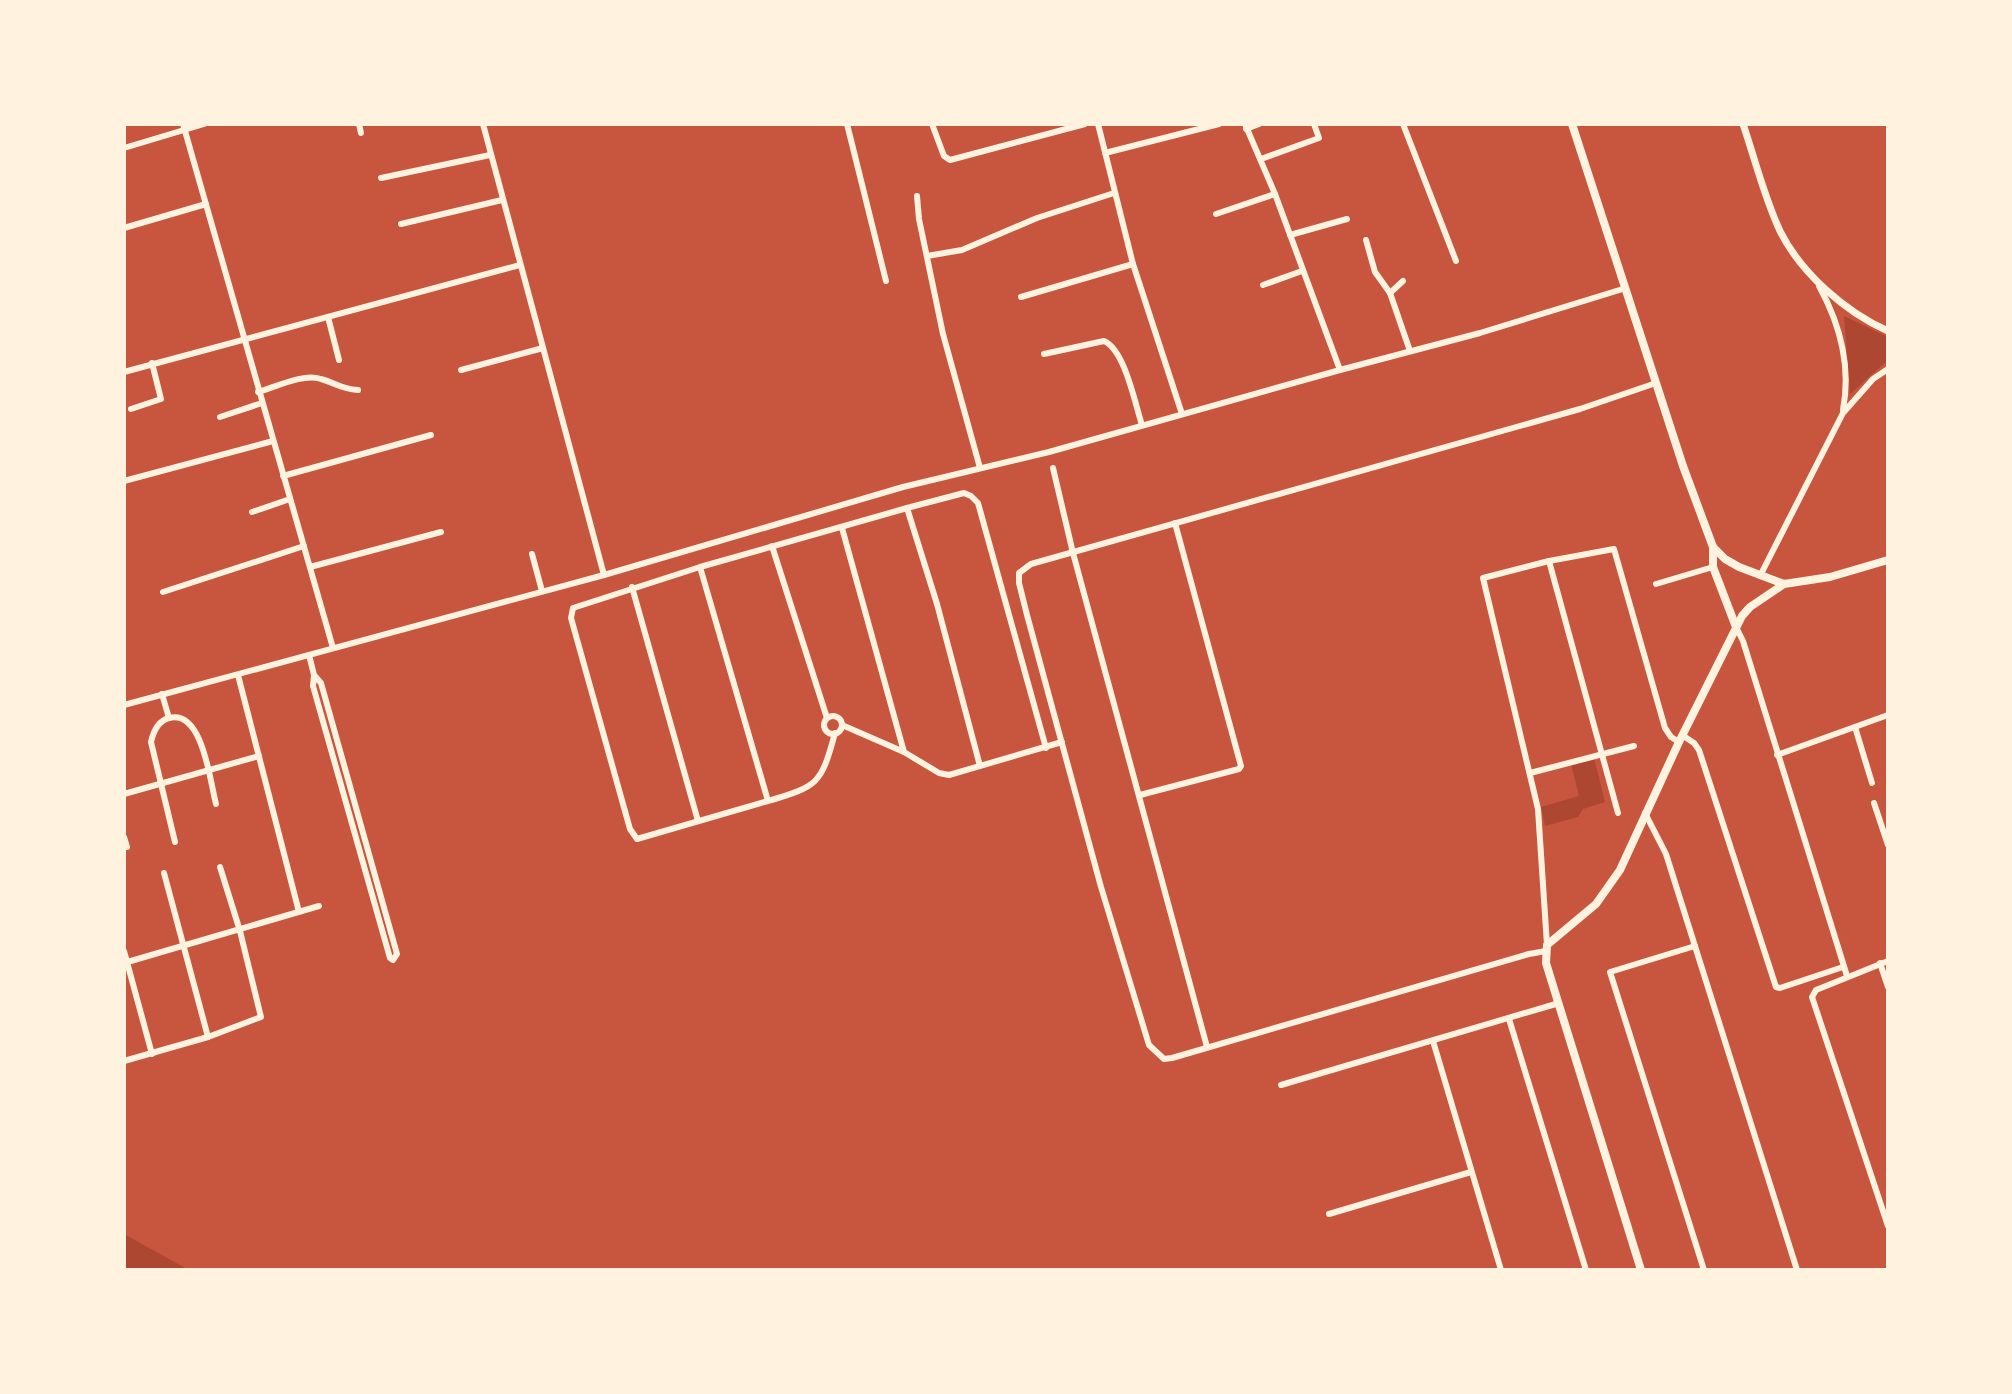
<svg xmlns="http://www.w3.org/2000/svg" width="2012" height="1394" font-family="'Public Sans',sans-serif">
	<rect width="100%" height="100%" fill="#c8553d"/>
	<g fill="#ae4732">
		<path d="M 1844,316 L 1888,337 L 1888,360 L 1850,394 Z"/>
		<path d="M 1594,758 L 1605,802 L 1583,809 L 1578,817 L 1545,826 L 1541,807 L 1579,796 L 1571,764 Z"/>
		<path d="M 124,1234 L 189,1270 L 124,1270 Z"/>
	</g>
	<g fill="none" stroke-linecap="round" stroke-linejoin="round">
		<g stroke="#fff3e0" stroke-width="6">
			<path d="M 183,124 L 333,648"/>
			<path d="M 359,124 L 361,133"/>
			<path d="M 483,124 L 604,575"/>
			<path d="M 847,124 L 886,281"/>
			<path d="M 932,124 L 944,156 L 950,160 L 1085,124"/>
			<path d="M 1098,124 L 1133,264 L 1182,414"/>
			<path d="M 1245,124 L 1275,194 L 1340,370"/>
			<path d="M 1403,124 L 1456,261"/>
			<path d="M 1246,129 L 1259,124"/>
			<path d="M 124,148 L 204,124"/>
			<path d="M 1105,153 L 1219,124"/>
			<path d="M 1261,159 L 1319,138 L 1314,124"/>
			<path d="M 381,178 L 490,155"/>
			<path d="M 917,196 L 919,219 L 943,334 L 980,468"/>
			<path d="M 1216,214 L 1275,194"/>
			<path d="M 401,224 L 502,200"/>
			<path d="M 124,228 L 206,204"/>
			<path d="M 1290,235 L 1347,219"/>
			<path d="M 1366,240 L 1375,272 L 1390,293 L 1410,351"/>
			<path d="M 927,256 L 962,250 L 1037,218 L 1114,193"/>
			<path d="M 1263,285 L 1302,271"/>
			<path d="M 1819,286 C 1840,324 1851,367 1843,410"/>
			<path d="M 1390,293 L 1403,281"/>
			<path d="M 1021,297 L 1133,264"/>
			<path d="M 328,317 L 339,360"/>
			<path d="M 1044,354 L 1104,341 C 1125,350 1135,404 1142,425"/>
			<path d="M 461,370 L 543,348"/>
			<path d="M 124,372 L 520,265"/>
			<path d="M 258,392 C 276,387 303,373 321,379 C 336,383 340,389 358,390"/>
			<path d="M 131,409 L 161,399 L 152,363"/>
			<path d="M 220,417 L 262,403"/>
			<path d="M 1053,468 L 1073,553 L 1207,1047"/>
			<path d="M 283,476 L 431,435"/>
			<path d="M 124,481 L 273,441"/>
			<path d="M 252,512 L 290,499"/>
			<path d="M 842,528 L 904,752"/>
			<path d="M 772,546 L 827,718"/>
			<path d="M 532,554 L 542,591"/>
			<path d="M 1549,561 L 1618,813"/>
			<path d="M 310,567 L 441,532"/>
			<path d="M 700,567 L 768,801 L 637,839 L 630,829 L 571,618 L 573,608 L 700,567 L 907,508"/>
			<path d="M 1760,576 L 1843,413 L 1873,379 L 1888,369"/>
			<path d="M 1656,584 L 1713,567"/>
			<path d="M 632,587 L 698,821"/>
			<path d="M 163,592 L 304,546"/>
			<path d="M 1736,627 L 1743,641 L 1847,976"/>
			<path d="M 309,655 L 314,675 L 321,683 L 397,954 L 393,960 L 390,958 L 313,686 L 314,675"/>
			<path d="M 238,675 L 299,912"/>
			<path d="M 162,694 L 169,718"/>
			<path d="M 124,705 L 604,575 L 903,487 L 1049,452 L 1340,370 L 1480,333 L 1626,288"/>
			<circle cx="833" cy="725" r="9"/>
			<path d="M 842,725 L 904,752 L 939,773 L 949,775 L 1062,742"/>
			<path d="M 1855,727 L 1872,783"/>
			<path d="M 1682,735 L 1694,743 L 1699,750 L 1776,987 L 1780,988 L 1843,967"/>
			<path d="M 1777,755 L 1888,715"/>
			<path d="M 980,766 L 937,604 L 907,508 L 964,493 L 971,496 L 978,503 L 1046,748"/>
			<path d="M 1530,773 L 1634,746"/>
			<path d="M 124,794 L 259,756"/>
			<path d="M 1140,795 L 1239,769 L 1241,766 L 1175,523"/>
			<path d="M 768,801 C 818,786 821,785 835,733"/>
			<path d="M 1874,803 L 1888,845"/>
			<path d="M 1645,813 L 1666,854 L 1797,1270"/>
			<path d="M 124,837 L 127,847"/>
			<path d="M 175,842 L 151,742 C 153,733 158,721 169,718 C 203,709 210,782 216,804"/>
			<path d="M 164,873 L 208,1037"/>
			<path d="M 1547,945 L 1538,809 L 1483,578 L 1549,561 L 1614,549 L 1665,728 L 1671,737 L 1679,742"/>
			<path d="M 1695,946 L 1610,972 L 1704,1270"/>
			<path d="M 124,951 L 152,1054"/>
			<path d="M 1546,951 L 1529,954 L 1172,1058 L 1164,1059 L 1149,1045 L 1101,887 L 1027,615 L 1019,583 L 1019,573 L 1031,564 L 1580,409 L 1656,383"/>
			<path d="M 1888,961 L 1816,990 L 1812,997 L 1888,1226"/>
			<path d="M 124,963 L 319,906"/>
			<path d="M 1880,963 L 1888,987"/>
			<path d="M 1509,1019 L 1586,1270"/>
			<path d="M 1433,1041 L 1501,1270"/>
			<path d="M 124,1061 L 208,1037 L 261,1017 L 240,931 L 220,867"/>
			<path d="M 1281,1085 L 1559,1003"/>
			<path d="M 1329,1214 L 1471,1172"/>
		</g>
		<path stroke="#fff3e0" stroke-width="7" d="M 1743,124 C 1755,159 1764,197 1780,231 C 1801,273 1845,312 1888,331"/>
		<g stroke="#fff3e0" stroke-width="8">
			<path d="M 1572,124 L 1683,466 L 1713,547 L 1725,559 L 1739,567 L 1784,584 L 1830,577 L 1888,560"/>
			<path d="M 1713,547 L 1713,567 L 1736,627"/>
			<path d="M 1641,1270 L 1546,963 L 1547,945 L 1596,904 L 1620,870 L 1679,742 L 1742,616 L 1750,607 L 1784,584"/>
		</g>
	</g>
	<rect width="2012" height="1394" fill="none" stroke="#fff3e0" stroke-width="252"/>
</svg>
